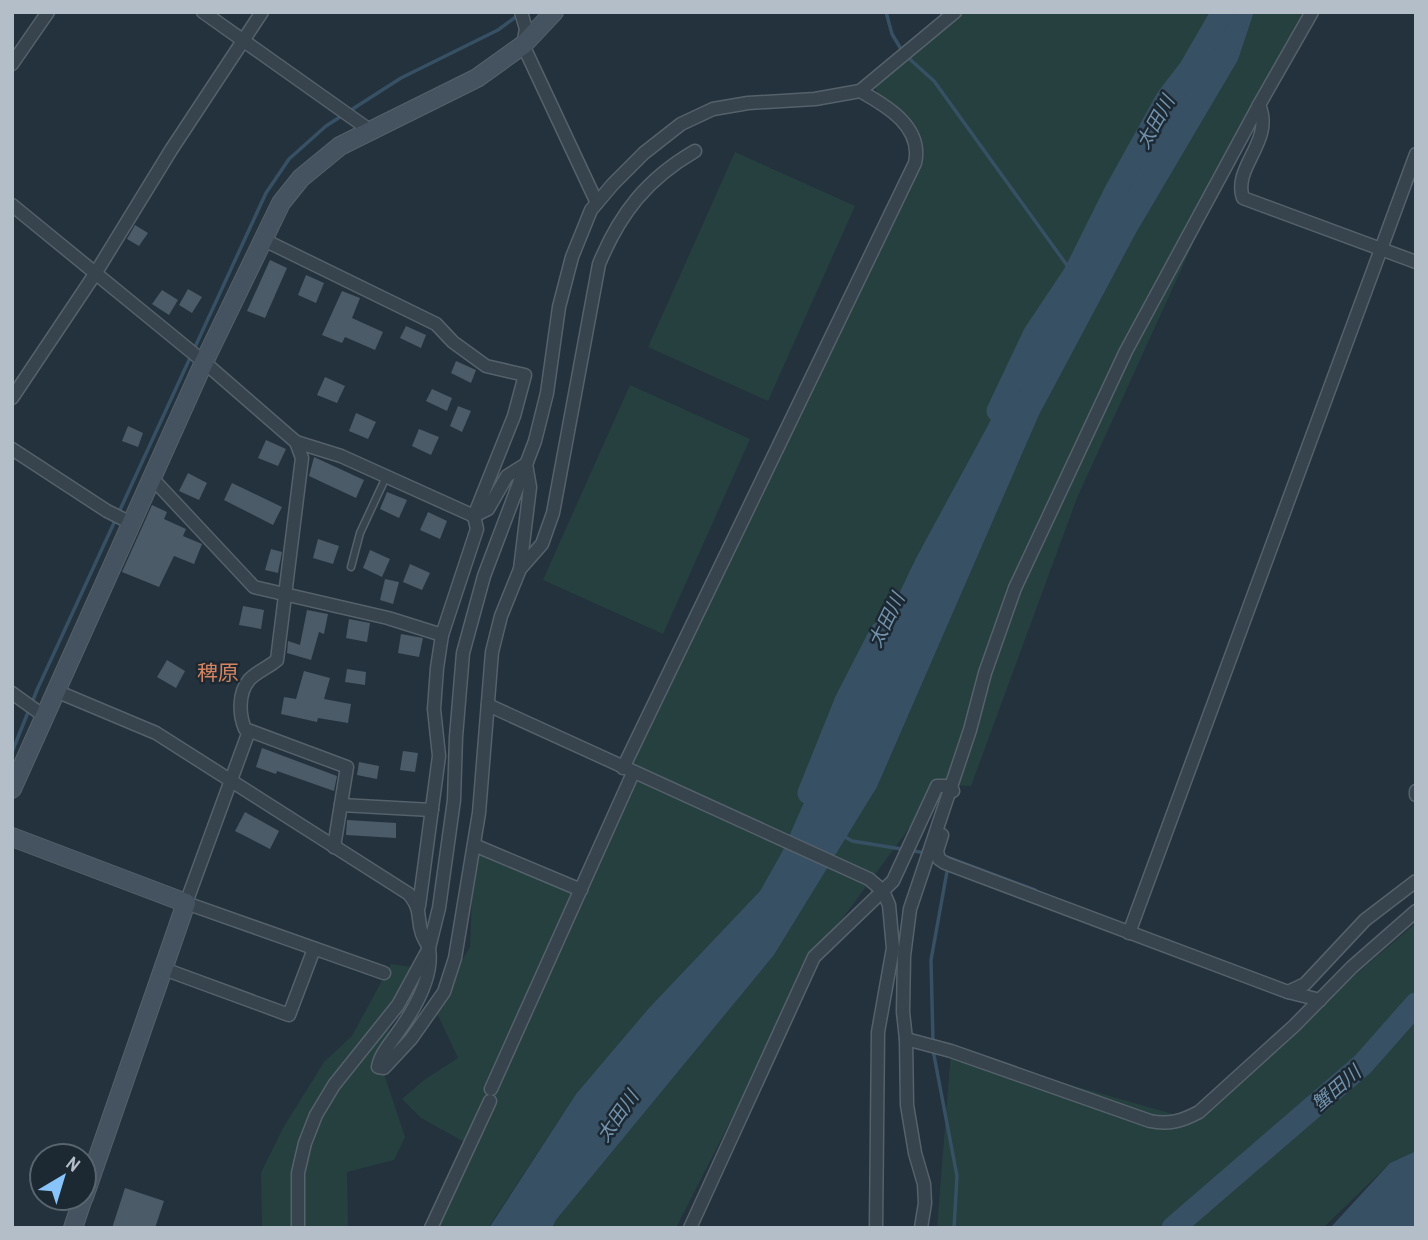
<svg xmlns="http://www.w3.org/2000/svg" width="1428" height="1240" font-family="'Archivo Narrow','Noto Sans JP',sans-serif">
	<rect width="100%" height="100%" fill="#23323d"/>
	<g fill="#26403f">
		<path d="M 953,12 L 1211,12 L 1190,69 L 1051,309 L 916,558 L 867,660 L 782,852 L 760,891 L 649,1008 L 576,1094 L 488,1228 L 432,1228 L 468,1144 L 421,1118 L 402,1099 L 424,1080 L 458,1058 L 434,1007 L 470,947 L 474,845 L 579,888 L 694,620 L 917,152 L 871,82 Z"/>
		<path d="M 1254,12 L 1311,12 L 1244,132 L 1077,498 L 971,786 L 941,785 L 814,957 L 676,1228 L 552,1228 L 556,1220 L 774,955 L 877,787 L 1039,415 L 1136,233 L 1238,60 Z"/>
		<path d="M 735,152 L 855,206 L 768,401 L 648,347 Z"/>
		<path d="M 630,385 L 750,439 L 663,634 L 543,580 Z"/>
		<path d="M 1416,923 L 1416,1151 L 1390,1163 L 1323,1228 L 937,1228 L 951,1051 L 1187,1118 Z"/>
		<path d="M 391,964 L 418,968 L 398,1005 L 379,1059 L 405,1137 L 394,1160 L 347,1172 L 348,1228 L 262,1228 L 261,1173 L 283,1128 L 324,1062 L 352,1036 Z"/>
	</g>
	<g fill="#375064">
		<path d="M 1211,12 L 1254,12 L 1238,60 L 1136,233 L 1039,415 L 877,787 L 774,955 L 556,1220 L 552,1228 L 489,1228 L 576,1094 L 649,1008 L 760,891 L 782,852 L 867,660 L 916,558 L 1051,309 L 1190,69 Z"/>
		<path d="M 1416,1151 L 1416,1228 L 1330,1228 L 1390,1163 Z"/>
	</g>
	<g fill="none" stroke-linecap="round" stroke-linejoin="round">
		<g stroke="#375064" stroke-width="3.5">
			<path d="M 886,12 L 892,34 L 904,54 L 934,81 L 1074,275"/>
			<path d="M 12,752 L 37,690 L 266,193 L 289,159 L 326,126 L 401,78 L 498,30 L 517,16"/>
			<path d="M 845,837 L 852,841 L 926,853"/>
			<path d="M 944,856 L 1035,890"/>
			<path d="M 933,1042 L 931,960 L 948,866"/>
			<path d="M 933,1050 L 957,1176 L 954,1228"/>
		</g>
		<g stroke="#375064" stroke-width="23">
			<path d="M 998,411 L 1034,335 L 1074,275 L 1117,189 L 1167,99 L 1190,69 L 1223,12"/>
			<path d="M 809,793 L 846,701 L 881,633"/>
			<path d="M 1173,1228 L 1363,1064 L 1416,1004"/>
		</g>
	</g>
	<g fill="#4c5b68">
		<path d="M 135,225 L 148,233 L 139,246 L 127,239 Z"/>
		<path d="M 270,260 L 287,268 L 265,318 L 247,311 Z"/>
		<path d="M 306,275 L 324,283 L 316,303 L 298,295 Z"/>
		<path d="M 188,289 L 202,297 L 192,313 L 179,305 Z"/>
		<path d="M 162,290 L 178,300 L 169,315 L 152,304 Z"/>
		<path d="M 342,291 L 360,298 L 352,318 L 383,332 L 375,350 L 345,337 L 342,343 L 322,335 Z"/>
		<path d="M 406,326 L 426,335 L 421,348 L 400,338 Z"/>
		<path d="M 456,361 L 476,370 L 471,383 L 451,373 Z"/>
		<path d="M 325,377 L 345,386 L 337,403 L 317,395 Z"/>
		<path d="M 432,389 L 452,398 L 447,411 L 426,401 Z"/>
		<path d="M 458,406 L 471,411 L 462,432 L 450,426 Z"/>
		<path d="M 356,413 L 376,422 L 368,439 L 349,431 Z"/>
		<path d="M 128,426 L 143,433 L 138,447 L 122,441 Z"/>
		<path d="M 419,429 L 439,437 L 431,455 L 412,446 Z"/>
		<path d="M 266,440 L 286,449 L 278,466 L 258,458 Z"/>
		<path d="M 314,457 L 364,480 L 356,498 L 309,476 Z"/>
		<path d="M 188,473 L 207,483 L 199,500 L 179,491 Z"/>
		<path d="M 232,483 L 282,507 L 273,525 L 224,500 Z"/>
		<path d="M 387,492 L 407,500 L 399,518 L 380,509 Z"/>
		<path d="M 152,505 L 167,512 L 164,519 L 186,529 L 183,536 L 202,544 L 194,564 L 174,556 L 159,587 L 122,572 Z"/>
		<path d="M 428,512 L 447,521 L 440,539 L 420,530 Z"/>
		<path d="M 318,539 L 339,546 L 333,564 L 313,558 Z"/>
		<path d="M 271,549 L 282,552 L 278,573 L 265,570 Z"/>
		<path d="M 370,550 L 390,559 L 382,577 L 363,568 Z"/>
		<path d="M 410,564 L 430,573 L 422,590 L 403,582 Z"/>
		<path d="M 385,579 L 399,582 L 393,604 L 380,600 Z"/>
		<path d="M 243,606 L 264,610 L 261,629 L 239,625 Z"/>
		<path d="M 307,610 L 328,614 L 324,634 L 319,632 L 311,660 L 287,653 L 288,641 L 300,645 Z"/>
		<path d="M 349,619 L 370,623 L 367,642 L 346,638 Z"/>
		<path d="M 401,634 L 423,638 L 419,657 L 398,653 Z"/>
		<path d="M 167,660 L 185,671 L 176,688 L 157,677 Z"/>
		<path d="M 347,669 L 366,672 L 365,685 L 345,682 Z"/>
		<path d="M 304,671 L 330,678 L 324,699 L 351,704 L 348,723 L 318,718 L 317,722 L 281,714 L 284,697 L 296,699 Z"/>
		<path d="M 262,748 L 337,776 L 334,791 L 277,771 L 276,774 L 256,767 Z"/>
		<path d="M 403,751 L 418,753 L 415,772 L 400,770 Z"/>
		<path d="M 359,762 L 379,766 L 377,779 L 357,775 Z"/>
		<path d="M 245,812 L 279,831 L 270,849 L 235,831 Z"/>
		<path d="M 347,820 L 396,823 L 396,838 L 346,835 Z"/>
		<path d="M 125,1188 L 164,1201 L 155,1228 L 112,1228 Z"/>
	</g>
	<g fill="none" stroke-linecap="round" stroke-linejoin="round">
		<g stroke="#55616b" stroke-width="9">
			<path id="lane" d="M 351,567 L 360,533 L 386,477"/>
		</g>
		<g stroke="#55616b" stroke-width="15">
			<g id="street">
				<path d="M 203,12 L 371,131"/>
				<path d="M 521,12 L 526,29 L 523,45 L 597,203"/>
				<path d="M 12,64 L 48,12"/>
				<path d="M 860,91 L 955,12"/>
				<path d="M 1259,105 C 1275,141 1232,167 1243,198 L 1416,262"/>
				<path d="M 12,205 L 204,362 L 296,442 L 302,458 L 277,660 C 269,667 256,672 249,680 C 238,693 239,715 245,729 L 347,767 L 334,847"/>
				<path d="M 262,239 L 436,324 L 453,342 L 486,366 L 525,375 L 514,416 L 474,516 L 477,529 L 442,635 L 437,668 L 434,709 L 439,756 L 419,906"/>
				<path d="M 12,398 L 95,274 L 171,150 L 262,12"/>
				<path d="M 12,449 L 107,511 L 131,523"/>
				<path d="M 152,478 L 254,587 L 388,618 L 442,635"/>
				<path d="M 520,569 L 542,544 L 553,513 L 599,264 C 620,213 647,179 695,151"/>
				<path d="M 56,691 L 156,733 L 409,894 C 423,912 416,916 422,934 C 424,940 428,944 429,949 C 434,978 412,1013 396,1035 C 389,1045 380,1055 378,1067 L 384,1068 L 411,1039 L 444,992 L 455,958 L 479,813 L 492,652 L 501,616 L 520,569 L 530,487 L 526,464 L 507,476 L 488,509 L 474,516 L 341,456 L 296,442"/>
				<path d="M 12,693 L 44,716"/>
				<path d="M 488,705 L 869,879 L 883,891 L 889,905 L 893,948 L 878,1032 L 876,1228"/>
				<path d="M 249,731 L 186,903 L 384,973"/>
				<path d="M 1416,791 L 1416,795"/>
				<path d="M 341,805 L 432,810"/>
				<path d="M 942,835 L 937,851 L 939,859 L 945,863 L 1288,992 L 1320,1000"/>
				<path d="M 474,845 L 581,890"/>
				<path d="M 1129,933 L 1416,154"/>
				<path d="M 164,969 L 289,1015 L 314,949"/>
				<path d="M 1288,992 L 1305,984 L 1365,920 L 1416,881"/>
				<path d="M 906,1039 L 951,1051 L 1150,1121 C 1169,1125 1182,1121 1199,1112 L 1294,1026 L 1352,967 L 1416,911"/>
				<path d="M 491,1089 L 633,773"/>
				<path d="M 298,1228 L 298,1173 L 305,1143 L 316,1115 L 334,1085 L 398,1005 L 429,948 L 439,908 L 454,800 L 456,737 L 463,653 L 484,576 L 535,441 L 547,393 L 559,307 L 572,257 L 591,210 L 613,184 L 644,153 L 681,124 L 713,109 L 748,103 L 815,99 L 860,91 C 887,106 923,127 915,163 L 623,768"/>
				<path d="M 431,1228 L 490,1101"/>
				<path d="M 690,1228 L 814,957 L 893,881 L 937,786 L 951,786 L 953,791"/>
				<path d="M 921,1228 L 925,1203 L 924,1184 L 915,1153 L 907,1105 L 906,1039 L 903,1012 L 904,956 L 910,909 L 970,730 L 985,673 L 1015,588 L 1126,351 L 1259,105 L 1312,12"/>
			</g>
		</g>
		<g stroke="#55616b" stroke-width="20">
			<g id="secondary">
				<path d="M 12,789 L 204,362 L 281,203 L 301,178 L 340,146 L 477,78 L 523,45 L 554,12"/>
				<path d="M 12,837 L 186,903 L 84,1197"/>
				<path d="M 73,1228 L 83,1198"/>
			</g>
		</g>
		<use href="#lane" stroke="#37434d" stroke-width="6"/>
		<use href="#street" stroke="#37434d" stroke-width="12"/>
		<use href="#secondary" stroke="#455360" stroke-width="18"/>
	</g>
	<g text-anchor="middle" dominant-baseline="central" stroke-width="5" stroke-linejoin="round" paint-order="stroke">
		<g font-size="19" font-style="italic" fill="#7393ac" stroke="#1c2832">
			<text transform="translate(1155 122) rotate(-61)">太田川</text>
			<text transform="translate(886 620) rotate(-64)">太田川</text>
			<text transform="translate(1336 1088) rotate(-41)">蟹田川</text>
			<text transform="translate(617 1116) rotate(-55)">太田川</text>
		</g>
		<g font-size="21" fill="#d58461" stroke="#1c2832">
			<text x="218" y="672">稗原</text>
		</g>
	</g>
	<rect width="1428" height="1240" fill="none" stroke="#b3bec8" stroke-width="28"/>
	<g transform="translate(63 1177) rotate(38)"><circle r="33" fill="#1c2832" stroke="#58646e" stroke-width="2"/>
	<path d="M0-5L12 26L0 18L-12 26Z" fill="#88c3f9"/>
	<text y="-10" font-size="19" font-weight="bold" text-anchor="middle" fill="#b3bec8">N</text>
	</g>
</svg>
